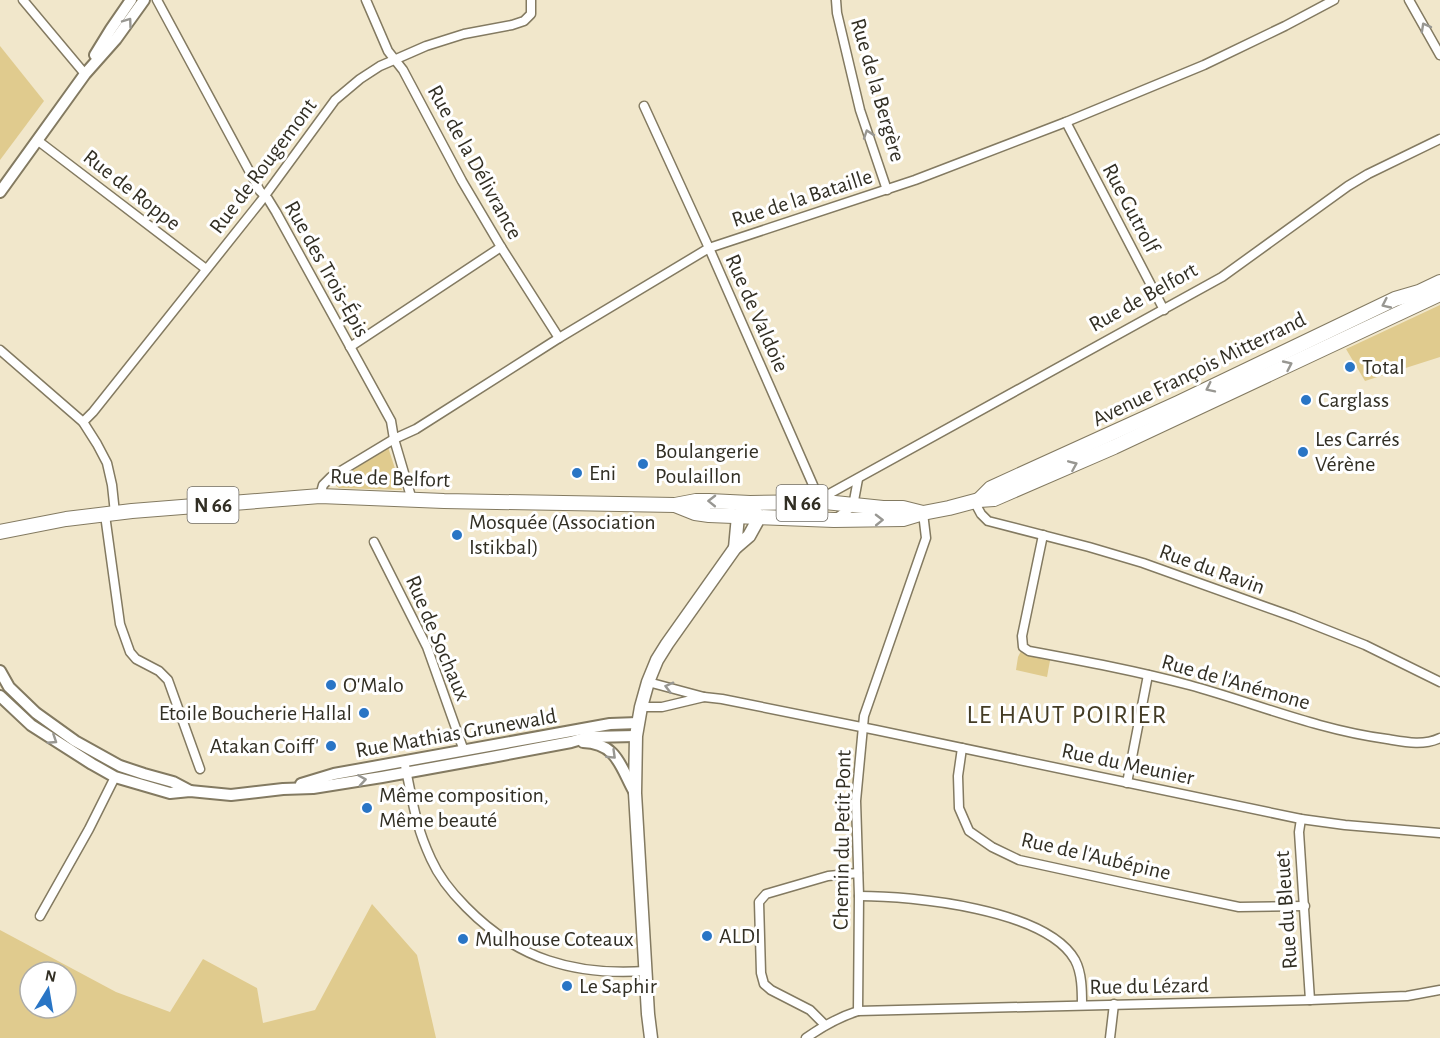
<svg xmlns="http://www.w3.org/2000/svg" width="1440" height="1038" font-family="'Alegreya Sans',sans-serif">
	<rect width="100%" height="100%" fill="#f1e7cb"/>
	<g fill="#e0cb8e" fill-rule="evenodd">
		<path d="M 0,46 L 44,101 L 0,160 Z"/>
		<path d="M 1440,305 L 1440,357 L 1365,381 L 1346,349 Z"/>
		<path d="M 388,447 L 402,490 L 339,488 L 335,485 L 340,479 Z"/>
		<path d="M 1023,647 L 1051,655 L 1047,677 L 1016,670 L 1018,657 Z"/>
		<path d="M 372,904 L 417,955 L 436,1038 L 0,1038 L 0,930 L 116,992 L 170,1012 L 203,959 L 257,988 L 263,1023 L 315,1010 ZM 30,972 L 66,972 L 66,1008 L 30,1008 Z"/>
	</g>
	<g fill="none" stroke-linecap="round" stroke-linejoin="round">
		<g stroke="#837a61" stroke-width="11">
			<g id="minor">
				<path d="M 23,0 L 85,74"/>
				<path d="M 157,0 L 260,191 L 268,199 L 276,212 L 391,421 L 394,439 L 412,500"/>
				<path d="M 366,0 L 388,51 L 403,70 L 462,181 L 501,247 L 559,338"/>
				<path d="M 836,0 L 837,13 L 860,110 L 887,190"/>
				<path d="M 1409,0 L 1440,55"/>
				<path d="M 644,106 L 709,248 L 813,485 L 815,490 L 816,503"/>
				<path d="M 1066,122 L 1164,310"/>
				<path d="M 37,140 L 206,269"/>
				<path d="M 350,347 L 501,247"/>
				<path d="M 0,350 L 83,422 L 97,444 L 107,463 L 112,485 L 115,513"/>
				<path d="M 83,422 L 93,412 L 261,201 L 335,100 L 360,79 L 380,66 L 394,60 L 426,46 L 464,34 L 512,25 L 524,21 L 531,14 L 531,0"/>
				<path d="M 320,496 L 323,485 L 331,477 L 394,439 L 416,429 L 559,338 L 709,248 L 915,180 L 1066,122 L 1204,65 L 1285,26 L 1334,0"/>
				<path d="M 974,501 L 981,514 L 988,521 L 1089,547 L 1143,563 L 1294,617 L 1365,645 L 1440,682"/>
				<path d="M 825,502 L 829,494 L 1222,277 L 1348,186 L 1368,174 L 1440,139"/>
				<path d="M 105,515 L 120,624 L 130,652 L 136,659 L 159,671 L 168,680 L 200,769"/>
				<path d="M 834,520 L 853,506 L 858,479"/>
				<path d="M 1043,535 L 1022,636 L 1023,647 L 1029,651 C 1083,661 1137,671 1189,685 C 1255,703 1318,730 1387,739 C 1405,742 1423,746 1440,738"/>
				<path d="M 374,542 L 427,647 L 464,751"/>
				<path d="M 704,697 L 722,699 L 876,730 L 1301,819 L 1345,825 L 1440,833"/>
				<path d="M 641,707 L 662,707 L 704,697 L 648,682"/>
				<path d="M 962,748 L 958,776 L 959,808 L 969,831 L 992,847 L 1019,860 L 1134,885 L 1239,907 L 1305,906"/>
				<path d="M 404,761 C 409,782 412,804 418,824 C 421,836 426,848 431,859 C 439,877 452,893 466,907 C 517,959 574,976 646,971"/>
				<path d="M 1127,783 L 1148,675"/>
				<path d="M 1301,819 L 1299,832 L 1310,1000"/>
				<path d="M 859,896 C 913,896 1046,909 1075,960 C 1082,973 1082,991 1082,1005"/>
				<path d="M 40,916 L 89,829 L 115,777"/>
				<path d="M 858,1011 L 1310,1000 L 1407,996 L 1440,990"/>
				<path d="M 825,1025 L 810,1010 L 771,990 L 764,984 L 761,973 L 759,902 L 766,894 L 828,876 L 858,873"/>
				<path d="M 806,1038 C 823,1026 839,1017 858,1011 L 859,896 L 856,801 L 864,716 L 926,538 L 923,513"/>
				<path d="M 1110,1038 L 1114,1004"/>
			</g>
		</g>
		<g stroke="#837a61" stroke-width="14">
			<g id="tertiary">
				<path d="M 95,55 L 111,29 L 131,0"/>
				<path d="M 0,192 L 85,74 L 116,39 L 144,0"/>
				<path d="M 0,671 L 9,687 L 36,713 L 75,741 L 120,766 L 144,774 L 173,782 L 190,791"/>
				<path d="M 0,696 L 31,725 L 92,764 L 115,777 L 170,793 L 190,791 L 231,795 L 283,789 L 313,788 L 382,777 L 492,757 L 571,742 L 588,737 L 636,736"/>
				<path d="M 583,742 C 618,743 621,769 635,793"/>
				<path d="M 301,784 L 334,774 L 610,724 L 638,723"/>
			</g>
		</g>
		<g stroke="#837a61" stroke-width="15">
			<g id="secondary">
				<path d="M 735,548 L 738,516 L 744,510"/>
				<path d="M 651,1038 L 648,1014 L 635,793 L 636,736 L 641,707 L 648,682 L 657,660 L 667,644 L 735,548 L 749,536 L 759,518 L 754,510"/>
			</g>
		</g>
		<g stroke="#837a61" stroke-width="16">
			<g id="primary">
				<path d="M 979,500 L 991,488 L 1178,403 L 1395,299 L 1419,292 L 1440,282"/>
				<path d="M 675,505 L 695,513 L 709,515 L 834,520 L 903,519 L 923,513 L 949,508 L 979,500 L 994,499 L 1114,447 L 1440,294"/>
				<path d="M 0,532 L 66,519 L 132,511 L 320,496 L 444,501 L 675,505 L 696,501 L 709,501 L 750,503 L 825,502 L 883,508 L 903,508 L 923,513"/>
			</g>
		</g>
		<use href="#minor" stroke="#fff" stroke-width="8"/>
		<use href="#tertiary" stroke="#fff" stroke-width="10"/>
		<use href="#secondary" stroke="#fff" stroke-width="12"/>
		<use href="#primary" stroke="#fff" stroke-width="14"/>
	</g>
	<defs><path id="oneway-chevron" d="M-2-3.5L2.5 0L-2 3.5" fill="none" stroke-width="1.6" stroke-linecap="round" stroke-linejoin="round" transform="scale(1.5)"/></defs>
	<g stroke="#989792">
		<use href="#oneway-chevron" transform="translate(128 22) rotate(-54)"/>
		<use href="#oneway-chevron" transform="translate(1425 27) rotate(-119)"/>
		<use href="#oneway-chevron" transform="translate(868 134) rotate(-109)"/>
		<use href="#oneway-chevron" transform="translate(1386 304) rotate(155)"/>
		<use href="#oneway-chevron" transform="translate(1288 365) rotate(-25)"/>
		<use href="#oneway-chevron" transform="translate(1210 388) rotate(154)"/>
		<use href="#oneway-chevron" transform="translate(1073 465) rotate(-23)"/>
		<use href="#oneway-chevron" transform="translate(712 501) rotate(-179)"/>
		<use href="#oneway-chevron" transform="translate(879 520) rotate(-1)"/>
		<use href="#oneway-chevron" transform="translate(669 687) rotate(-165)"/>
		<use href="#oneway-chevron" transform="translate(53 740) rotate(33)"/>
		<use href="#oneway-chevron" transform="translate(612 755) rotate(44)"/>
		<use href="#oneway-chevron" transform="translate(362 780) rotate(-9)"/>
	</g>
	<g fill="#2975c5" stroke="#fff" stroke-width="2">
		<circle cx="1350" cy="367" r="6"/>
		<circle cx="1306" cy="400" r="6"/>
		<circle cx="1303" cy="452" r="6"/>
		<circle cx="643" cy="464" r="6"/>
		<circle cx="577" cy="473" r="6"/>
		<circle cx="457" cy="535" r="6"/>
		<circle cx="331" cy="685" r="6"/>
		<circle cx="364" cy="713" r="6"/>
		<circle cx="331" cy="746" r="6"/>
		<circle cx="367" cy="808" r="6"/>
		<circle cx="707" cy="936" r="6"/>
		<circle cx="463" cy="939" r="6"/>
		<circle cx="567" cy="986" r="6"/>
	</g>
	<g text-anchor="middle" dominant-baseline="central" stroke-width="6" stroke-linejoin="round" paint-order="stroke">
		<g fill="#fff" stroke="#706d66" stroke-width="1.5">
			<rect x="776.5" y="485" width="51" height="36" rx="4.5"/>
			<rect x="187.5" y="487" width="51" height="36" rx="4.5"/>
		</g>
		<g font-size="21" font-weight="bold" fill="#322f24">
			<text x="802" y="503">N 66</text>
			<text x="213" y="505">N 66</text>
		</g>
		<g font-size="22" fill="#322f24" stroke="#fff">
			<text transform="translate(878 90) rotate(74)">Rue de la Bergère</text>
			<text transform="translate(475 162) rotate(61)">Rue de la Délivrance</text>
			<text transform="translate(263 166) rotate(-53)">Rue de Rougemont</text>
			<text transform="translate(132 190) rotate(38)">Rue de Roppe</text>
			<text transform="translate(802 198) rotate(-18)">Rue de la Bataille</text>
			<text transform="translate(1131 208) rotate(62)">Rue Gutrolf</text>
			<text transform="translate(327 269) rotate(61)">Rue des Trois-Épis</text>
			<text transform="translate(1143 297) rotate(-29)">Rue de Belfort</text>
			<text transform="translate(757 313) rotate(66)">Rue de Valdoie</text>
			<text transform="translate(1199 369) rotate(-26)">Avenue François Mitterrand</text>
			<text transform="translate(390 478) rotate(2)">Rue de Belfort</text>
			<text transform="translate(1212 569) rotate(20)">Rue du Ravin</text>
			<text transform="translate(438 638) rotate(67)">Rue de Sochaux</text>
			<text transform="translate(1236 682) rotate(16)">Rue de l'Anémone</text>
			<text transform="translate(456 733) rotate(-10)">Rue Mathias Grunewald</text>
			<text transform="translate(1128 764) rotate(12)">Rue du Meunier</text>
			<text transform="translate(842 840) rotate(-89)">Chemin du Petit Pont</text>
			<text transform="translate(1096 856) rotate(13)">Rue de l'Aubépine</text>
			<text transform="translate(1286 910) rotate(-94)">Rue du Bleuet</text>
			<text transform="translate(1149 986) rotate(-1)">Rue du Lézard</text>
		</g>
		<g font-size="22" fill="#322f24" stroke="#fff" text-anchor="start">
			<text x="1362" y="367">Total</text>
			<text x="1318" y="400">Carglass</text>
			<text x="1315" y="439">Les Carrés<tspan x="1315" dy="25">Vérène</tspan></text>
			<text x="655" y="451">Boulangerie<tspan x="655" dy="25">Poulaillon</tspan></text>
			<text x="589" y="473">Eni</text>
			<text x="469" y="522">Mosquée (Association<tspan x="469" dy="25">Istikbal)</tspan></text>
			<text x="343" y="685">O'Malo</text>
			<text x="352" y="713" text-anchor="end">Etoile Boucherie Hallal</text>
			<text x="319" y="746" text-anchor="end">Atakan Coiff'</text>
			<text x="379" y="795">Même composition,<tspan x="379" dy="25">Même beauté</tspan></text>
			<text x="719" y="936">ALDI</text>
			<text x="475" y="939">Mulhouse Coteaux</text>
			<text x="579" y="986">Le Saphir</text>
		</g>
		<g font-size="26" letter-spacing="1.5" fill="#443c25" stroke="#fff">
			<text x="1067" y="715">LE HAUT POIRIER</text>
		</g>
	</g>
	<g transform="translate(48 990) rotate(11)"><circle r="28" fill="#ffffff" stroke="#adaca7" stroke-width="1.5"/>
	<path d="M0-4.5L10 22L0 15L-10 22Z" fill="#2975c5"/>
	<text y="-9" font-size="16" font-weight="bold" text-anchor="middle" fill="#322f24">N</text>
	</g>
</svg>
